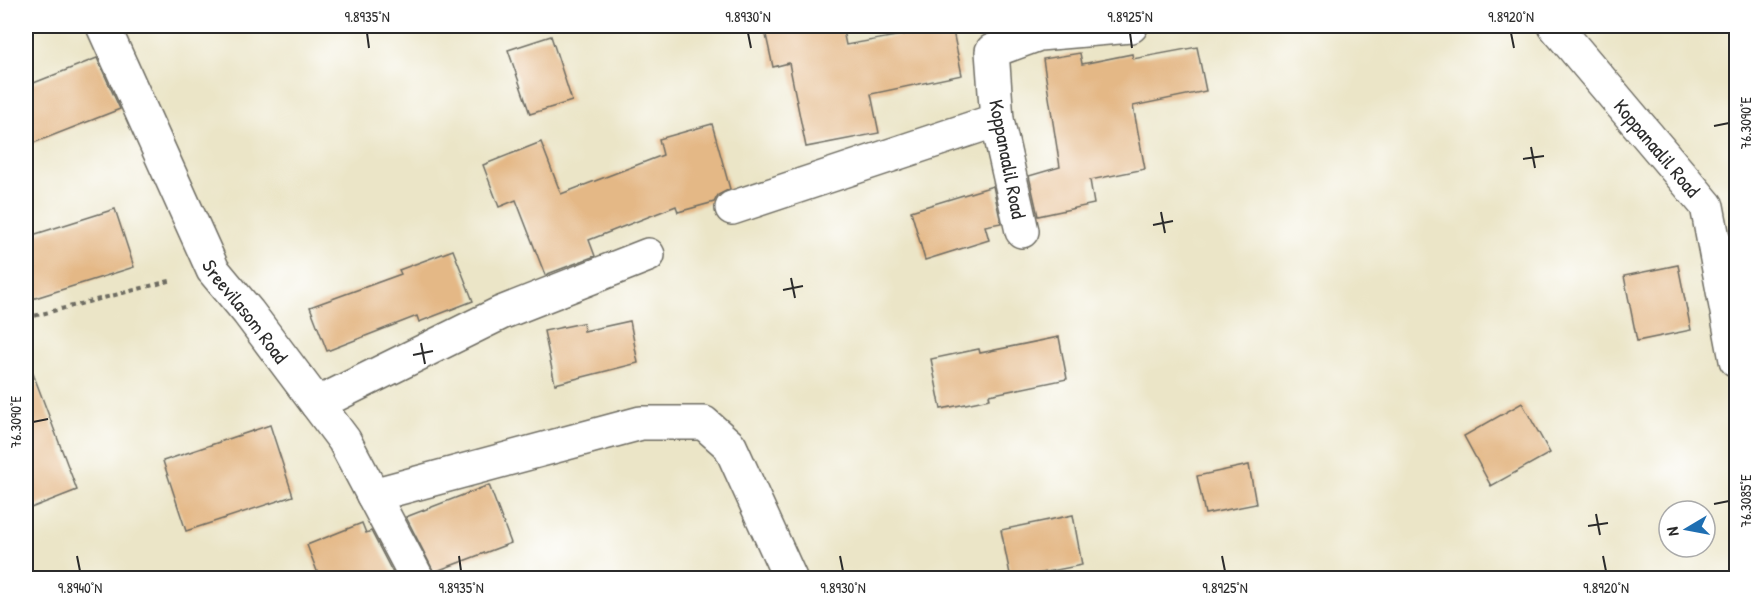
<svg xmlns="http://www.w3.org/2000/svg" width="1762" height="604" font-family="'Patrick Hand',sans-serif">
	<rect width="100%" height="100%" fill="#fff"/>
	<filter id="ink" filterUnits="userSpaceOnUse"><feTurbulence type="fractalNoise" baseFrequency=".0167" numOctaves="2"/><feDisplacementMap in="SourceGraphic" scale="12" xChannelSelector="R" yChannelSelector="G"/><feConvolveMatrix kernelMatrix="1 2 1 2 8 2 1 2 1" color-interpolation-filters="sRGB"/></filter>
	<filter id="wash" filterUnits="userSpaceOnUse"><feTurbulence type="fractalNoise" baseFrequency=".008" numOctaves="4" result="noise"/><feDisplacementMap in="SourceGraphic" scale="24" xChannelSelector="R" yChannelSelector="G"/><feGaussianBlur stdDeviation="1.35" result="paint"/><feColorMatrix in="noise" values="0 0 0 0 0 0 0 0 0 0 0 0 0 0 0 0 0 1.4 0 .05"/><feComposite in="paint" operator="in"/></filter>
	<g filter="url(#wash)">
		<rect width="100%" height="100%" fill="#ebe5c7"/>
		<g id="blocks">
			<g fill="#e4b886">
				<path d="M 764,26 L 842,26 L 846,45 L 952,26 L 962,75 L 871,94 L 879,133 L 806,147 L 789,63 L 773,67 Z"/>
				<path d="M 551,36 L 572,101 L 530,114 L 508,50 Z"/>
				<path d="M 1197,47 L 1206,91 L 1133,106 L 1145,169 L 1090,180 L 1094,204 L 1038,216 L 1029,176 L 1060,167 L 1043,59 L 1080,53 L 1082,64 L 1132,54 L 1133,59 Z"/>
				<path d="M 97,58 L 120,109 L 26,146 L 26,86 Z"/>
				<path d="M 712,124 L 730,189 L 718,195 L 714,202 L 678,212 L 676,206 L 589,240 L 595,256 L 545,275 L 516,200 L 499,207 L 483,165 L 541,142 L 561,194 L 663,155 L 659,139 Z"/>
				<path d="M 993,186 L 1001,223 L 985,226 L 989,240 L 925,260 L 911,211 Z"/>
				<path d="M 115,209 L 134,267 L 32,299 L 26,279 L 26,237 Z"/>
				<path d="M 453,250 L 473,301 L 419,322 L 417,316 L 327,351 L 310,307 L 401,274 L 399,270 Z"/>
				<path d="M 1678,265 L 1691,330 L 1637,341 L 1624,276 Z"/>
				<path d="M 630,321 L 638,363 L 555,384 L 544,331 L 583,323 L 584,331 Z"/>
				<path d="M 1059,337 L 1067,379 L 989,395 L 990,399 L 941,409 L 931,359 L 979,349 L 980,353 Z"/>
				<path d="M 29,363 L 77,490 L 26,510 L 26,364 Z"/>
				<path d="M 1522,403 L 1550,453 L 1491,486 L 1464,436 Z"/>
				<path d="M 270,425 L 293,496 L 186,531 L 163,461 Z"/>
				<path d="M 1249,465 L 1256,504 L 1205,514 L 1197,476 Z"/>
				<path d="M 489,485 L 511,543 L 434,572 L 406,517 Z"/>
				<path d="M 1073,515 L 1082,565 L 1011,579 L 1001,530 Z"/>
				<path d="M 362,523 L 366,533 L 371,531 L 396,579 L 320,579 L 307,545 Z"/>
			</g>
		</g>
	</g>
	<g filter="url(#ink)">
		<use href="#blocks" fill-opacity="0" stroke="#6e6c62" stroke-width="1.5"/>
		<g fill="none" stroke-linecap="round" stroke-linejoin="round">
			<g stroke="#6e6c62" stroke-width="36">
				<g id="minor">
					<path id="s1" d="M 103,26 L 213,270 L 248,312 L 344,440 L 417,578"/>
					<path id="s2" d="M 1555,26 L 1707,206 L 1736,360"/>
					<path d="M 732,208 L 997,120"/>
					<path d="M 1022,231 L 997,120 L 992,51 L 1039,34 L 1131,26"/>
					<path d="M 317,404 L 501,313 L 648,255"/>
					<path d="M 373,495 L 641,423 L 704,423 L 730,446 L 790,578"/>
				</g>
			</g>
			<path stroke="#6e6c62" stroke-width="4" stroke-dasharray="4.5 4.5" stroke-linecap="butt" d="M 26,318 L 173,280"/>
			<use href="#minor" stroke="#fff" stroke-width="33"/>
		</g>
	</g>
	<path fill="none" stroke="#2b2b2b" stroke-width="2" d="M 367,33 L 369,48M 748,33 L 751,48M 1130,33 L 1132,48M 1511,33 L 1514,48M 1714,126 L 1729,123M 1531,147 L 1535,168M 1523,159 L 1544,156M 1161,212 L 1165,233M 1153,225 L 1173,221M 791,278 L 795,298M 783,290 L 803,286M 421,343 L 425,364M 413,355 L 433,351M 33,422 L 48,419M 1714,504 L 1729,501M 1596,514 L 1600,535M 1588,526 L 1608,523M 77,556 L 80,571M 459,556 L 461,571M 840,556 L 843,571M 1222,556 L 1225,571M 1603,556 L 1606,571"/>
	<g text-anchor="middle" dominant-baseline="central" stroke-width="4.5" stroke-linejoin="round" paint-order="stroke">
		<g font-size="20" fill="#2b2b2b" stroke="#fff">
			<text stroke="none"><textPath href="#s2" startOffset="159">Koppanaalil Road</textPath></text>
			<text transform="translate(1008 159) rotate(79)">Koppanaalil Road</text>
			<text stroke="none"><textPath href="#s1" startOffset="320">Sreevilasom Road</textPath></text>
		</g>
	</g>
	<rect width="1762" height="604" fill="none" stroke="#fff" stroke-width="66"/>
	<g transform="translate(1687 529) rotate(260)"><circle r="28" fill="#ffffff" stroke="#aaaaaa" stroke-width="1.5"/>
	<path d="M0-4.5L10 22L0 15L-10 22Z" fill="#1f6fb2"/>
	<text y="-9" font-size="16" font-weight="bold" text-anchor="middle" fill="#2b2b2b">N</text>
	</g>
	<rect x="33" y="33" width="1696" height="538" fill="none" stroke="#2b2b2b" stroke-width="2"/>
	<g font-size="15" text-anchor="middle" fill="#2b2b2b">
		<text x="367" y="22">9.8935°N</text>
		<text x="748" y="22">9.8930°N</text>
		<text x="1130" y="22">9.8925°N</text>
		<text x="1511" y="22">9.8920°N</text>
		<text transform="translate(1746 123) rotate(-90)" y="5">76.3090°E</text>
		<text transform="translate(16 422) rotate(-90)" y="5">76.3090°E</text>
		<text transform="translate(1746 501) rotate(-90)" y="5">76.3085°E</text>
		<text x="80" y="593">9.8940°N</text>
		<text x="461" y="593">9.8935°N</text>
		<text x="843" y="593">9.8930°N</text>
		<text x="1225" y="593">9.8925°N</text>
		<text x="1606" y="593">9.8920°N</text>
	</g>
</svg>
